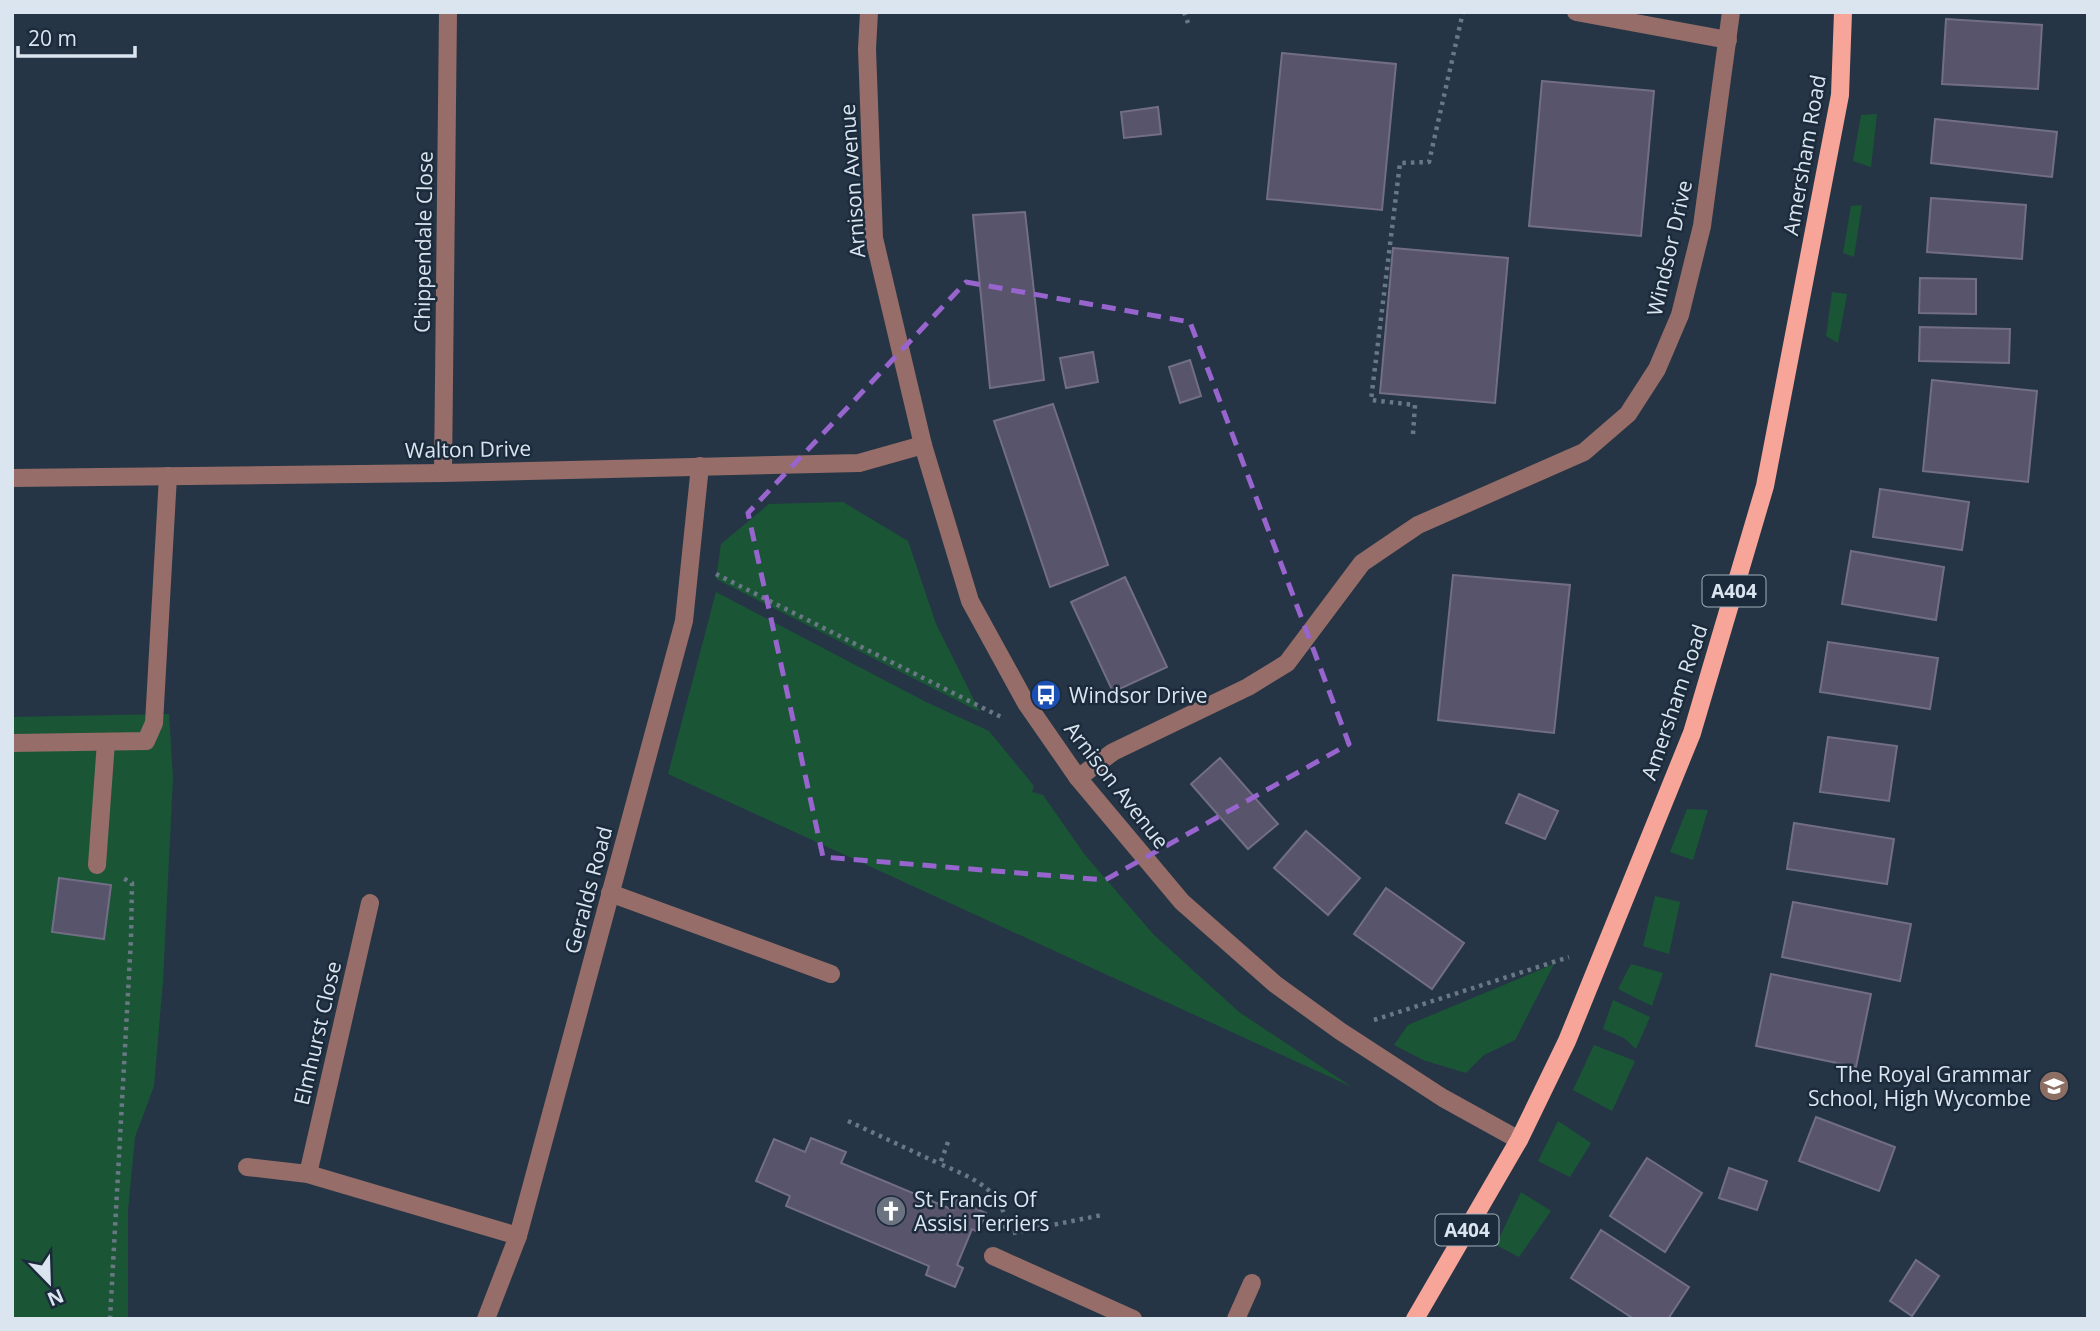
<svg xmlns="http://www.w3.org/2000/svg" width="2100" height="1331" font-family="'Open Sans',sans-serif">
	<rect width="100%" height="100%" fill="#253545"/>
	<g fill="#1a5636">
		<path d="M 1877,114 L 1871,167 L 1853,161 L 1861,115 Z"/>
		<path d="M 1862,205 L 1854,257 L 1843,253 L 1851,206 Z"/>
		<path d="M 1832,292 L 1847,294 L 1838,343 L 1826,336 Z"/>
		<path d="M 843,502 L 908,541 L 936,624 L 980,712 L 716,579 L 721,544 L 769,504 Z"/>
		<path d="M 716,592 L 926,702 L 989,731 L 1034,786 L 1032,792 L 1043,795 L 1085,855 L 1154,935 L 1239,1012 L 1352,1087 L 668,774 Z"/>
		<path d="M 169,714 L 173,778 L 163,981 L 154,1086 L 135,1137 L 128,1211 L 128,1319 L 12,1319 L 12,717 Z"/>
		<path d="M 1687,809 L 1708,810 L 1693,860 L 1670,852 Z"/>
		<path d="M 1655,896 L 1680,902 L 1669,954 L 1643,946 Z"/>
		<path d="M 1554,964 L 1515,1040 L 1484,1055 L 1466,1073 L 1423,1060 L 1394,1045 L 1408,1025 Z"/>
		<path d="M 1631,964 L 1663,973 L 1652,1006 L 1618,989 Z"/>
		<path d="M 1613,1000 L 1650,1017 L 1636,1049 L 1624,1038 L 1603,1029 Z"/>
		<path d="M 1594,1045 L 1635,1061 L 1612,1111 L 1573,1090 Z"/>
		<path d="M 1558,1121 L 1591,1143 L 1570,1177 L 1538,1161 Z"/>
		<path d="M 1521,1192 L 1551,1211 L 1519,1257 L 1496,1245 Z"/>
	</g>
	<g fill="#58546b" stroke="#726e85" stroke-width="2">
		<path d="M 1946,19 L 2042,25 L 2038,89 L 1942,84 Z"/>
		<path d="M 1282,53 L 1396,64 L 1382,210 L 1267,199 Z"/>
		<path d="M 1542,81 L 1654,91 L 1641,236 L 1529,226 Z"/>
		<path d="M 1158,107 L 1161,134 L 1124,138 L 1121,112 Z"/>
		<path d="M 1935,119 L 2057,132 L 2052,177 L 1931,163 Z"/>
		<path d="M 1931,198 L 2026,205 L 2022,259 L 1927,252 Z"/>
		<path d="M 1025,212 L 1044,380 L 990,388 L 973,215 Z"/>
		<path d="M 1393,248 L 1508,258 L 1495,403 L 1380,393 Z"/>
		<path d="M 1920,278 L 1976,279 L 1976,314 L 1919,313 Z"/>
		<path d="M 1920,327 L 2010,329 L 2009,363 L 1919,361 Z"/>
		<path d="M 1093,352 L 1098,382 L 1066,388 L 1060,358 Z"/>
		<path d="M 1190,360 L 1201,396 L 1180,403 L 1169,367 Z"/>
		<path d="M 1932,380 L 2037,391 L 2028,482 L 1923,471 Z"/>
		<path d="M 1053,404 L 1108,565 L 1050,587 L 994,421 Z"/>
		<path d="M 1880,489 L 1969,502 L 1962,550 L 1873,537 Z"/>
		<path d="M 1851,551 L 1944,567 L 1936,620 L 1842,604 Z"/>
		<path d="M 1453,575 L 1570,585 L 1554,733 L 1438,720 Z"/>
		<path d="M 1125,577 L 1167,667 L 1113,692 L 1071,602 Z"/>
		<path d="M 1828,642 L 1938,658 L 1930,709 L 1820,692 Z"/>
		<path d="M 1828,737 L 1897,746 L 1889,801 L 1820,792 Z"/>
		<path d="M 1220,758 L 1278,824 L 1248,849 L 1191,784 Z"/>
		<path d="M 1519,794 L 1558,811 L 1545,839 L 1506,823 Z"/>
		<path d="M 1794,823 L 1894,839 L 1887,884 L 1787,869 Z"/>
		<path d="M 1306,831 L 1360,878 L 1328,915 L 1274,868 Z"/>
		<path d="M 59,878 L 111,885 L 104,939 L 52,932 Z"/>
		<path d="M 1386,888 L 1464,943 L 1432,989 L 1354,934 Z"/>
		<path d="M 1793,902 L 1911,924 L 1900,981 L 1782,957 Z"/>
		<path d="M 1771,974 L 1871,994 L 1856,1067 L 1756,1046 Z"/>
		<path d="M 1816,1117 L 1895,1147 L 1879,1191 L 1799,1161 Z"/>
		<path d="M 811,1138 L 846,1152 L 841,1163 L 953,1210 L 957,1200 L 986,1213 L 978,1232 L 972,1229 L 957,1265 L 963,1268 L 955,1287 L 926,1275 L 929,1266 L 786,1206 L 790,1196 L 756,1181 L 774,1139 L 805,1152 Z"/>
		<path d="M 1647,1158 L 1702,1193 L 1665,1252 L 1610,1216 Z"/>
		<path d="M 1729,1168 L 1767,1181 L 1757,1210 L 1719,1198 Z"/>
		<path d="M 1601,1230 L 1689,1287 L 1668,1319 L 1634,1319 L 1571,1278 Z"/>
		<path d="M 1916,1260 L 1939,1276 L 1912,1316 L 1890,1301 Z"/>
	</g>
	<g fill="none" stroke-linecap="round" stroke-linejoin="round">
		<g stroke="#6a7886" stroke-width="4.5" stroke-dasharray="3.5 5" stroke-linecap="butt">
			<path d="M 1184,12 L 1188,23"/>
			<path d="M 1413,434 L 1415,405 L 1371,400 L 1400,163 L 1429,162 L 1463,12"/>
			<path d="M 716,574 L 1001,717"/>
			<path d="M 1374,1020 L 1569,957"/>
			<path d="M 848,1121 L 940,1164"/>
			<path d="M 948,1142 L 940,1164 C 971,1177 1009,1192 1005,1231"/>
			<path d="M 1013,1233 L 1102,1215"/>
			<path d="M 110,1319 L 131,939 L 132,883 L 123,878"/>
		</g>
		<g stroke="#966d68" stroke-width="18">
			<path d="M 869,12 L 867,49 L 874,238 L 923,445 L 970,601 L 1026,703 L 1078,778 L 1182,902 L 1275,984 L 1340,1031 L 1443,1098 L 1519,1140"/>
			<path d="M 1576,12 L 1728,40"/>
			<path d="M 443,473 L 448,12"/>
			<path d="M 12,478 L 443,473 L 859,463 L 923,445"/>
			<path d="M 12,743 L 146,741 L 154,723 L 168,476"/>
			<path d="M 1078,778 L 1113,752 L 1248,687 L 1287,663 L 1362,563 L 1418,525 L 1584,452 L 1628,414 L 1657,369 L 1680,315 L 1702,226 L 1731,12"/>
			<path d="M 97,865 L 106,742"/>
			<path d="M 610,893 L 831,974"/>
			<path d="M 247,1167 L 308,1174 L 518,1236"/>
			<path d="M 308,1174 L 370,903"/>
			<path d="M 993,1256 L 1133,1319"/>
			<path d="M 486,1319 L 518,1236 L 684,621 L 700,466"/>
			<path d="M 1236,1319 L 1252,1283"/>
		</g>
		<path stroke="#f8a599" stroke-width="18" d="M 1415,1319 L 1519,1140 L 1567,1041 L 1692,733 L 1765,486 L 1840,95 L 1843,12"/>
	</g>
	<path fill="none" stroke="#9864ce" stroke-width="5" stroke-dasharray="14 9" stroke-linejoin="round" d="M 966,282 L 1190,322 L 1349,744 L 1105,880 L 823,857 L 748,513 Z"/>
	<defs>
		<g id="bus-disc" transform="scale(1.575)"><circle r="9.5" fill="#1a4fb4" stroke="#1b2b3b"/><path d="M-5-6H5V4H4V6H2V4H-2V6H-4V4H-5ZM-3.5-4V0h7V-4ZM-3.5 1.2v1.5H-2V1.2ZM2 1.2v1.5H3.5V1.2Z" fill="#fff"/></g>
		<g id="school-disc" transform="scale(1.575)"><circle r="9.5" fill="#8d6e63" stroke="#1b2b3b"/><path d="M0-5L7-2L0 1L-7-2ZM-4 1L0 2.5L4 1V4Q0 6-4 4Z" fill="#fff"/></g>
		<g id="church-disc" transform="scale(1.575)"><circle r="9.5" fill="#6b7280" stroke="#1b2b3b"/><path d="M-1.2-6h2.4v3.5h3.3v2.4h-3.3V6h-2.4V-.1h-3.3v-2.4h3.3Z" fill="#fff"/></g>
	</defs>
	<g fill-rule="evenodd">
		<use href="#bus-disc" x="1046" y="695"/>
		<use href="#school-disc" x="2054" y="1086"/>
		<use href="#church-disc" x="891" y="1211"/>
	</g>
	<g text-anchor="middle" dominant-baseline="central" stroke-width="5" stroke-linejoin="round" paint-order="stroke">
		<g fill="#1b2b3b" stroke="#a1adba" stroke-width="2">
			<rect x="1702.5" y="575.5" width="63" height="31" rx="5"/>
			<rect x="1435.5" y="1214.5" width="63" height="31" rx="5"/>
		</g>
		<g font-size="19" font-weight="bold" fill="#dbe5f0">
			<text x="1734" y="591">A404</text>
			<text x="1467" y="1230">A404</text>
		</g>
		<g font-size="21" fill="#dbe5f0" stroke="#1b2b3b">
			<text transform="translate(1804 155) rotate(-80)">Amersham Road</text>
			<text transform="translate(852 181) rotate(-94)">Arnison Avenue</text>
			<text transform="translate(423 242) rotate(-89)">Chippendale Close</text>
			<text transform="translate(1669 248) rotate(-77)">Windsor Drive</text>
			<text transform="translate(468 449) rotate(-1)">Walton Drive</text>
			<text transform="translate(1674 702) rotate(-71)">Amersham Road</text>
			<text transform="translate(1117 785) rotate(52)">Arnison Avenue</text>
			<text transform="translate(588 890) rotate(-75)">Geralds Road</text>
			<text transform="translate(317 1033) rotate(-77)">Elmhurst Close</text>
		</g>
		<g font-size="21" fill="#dbe5f0" stroke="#1b2b3b" text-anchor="start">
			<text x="1069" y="695">Windsor Drive</text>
			<text x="2031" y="1074" text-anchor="end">The Royal Grammar<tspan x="2031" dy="24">School, High Wycombe</tspan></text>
			<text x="914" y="1199">St Francis Of<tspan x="914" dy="24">Assisi Terriers</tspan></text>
		</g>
	</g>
	<rect width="2100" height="1331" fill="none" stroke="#dbe5f0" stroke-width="28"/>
	<g transform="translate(49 1282) rotate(157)" stroke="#1b2b3b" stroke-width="5" paint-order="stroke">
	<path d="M0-5L12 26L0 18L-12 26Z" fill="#dbe5f0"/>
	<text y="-10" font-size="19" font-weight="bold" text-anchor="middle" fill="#dbe5f0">N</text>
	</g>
	<path d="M18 46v10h117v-10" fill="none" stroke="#dbe5f0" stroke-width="3.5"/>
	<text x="28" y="46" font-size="21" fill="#dbe5f0" stroke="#1b2b3b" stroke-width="5" paint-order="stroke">20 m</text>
</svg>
